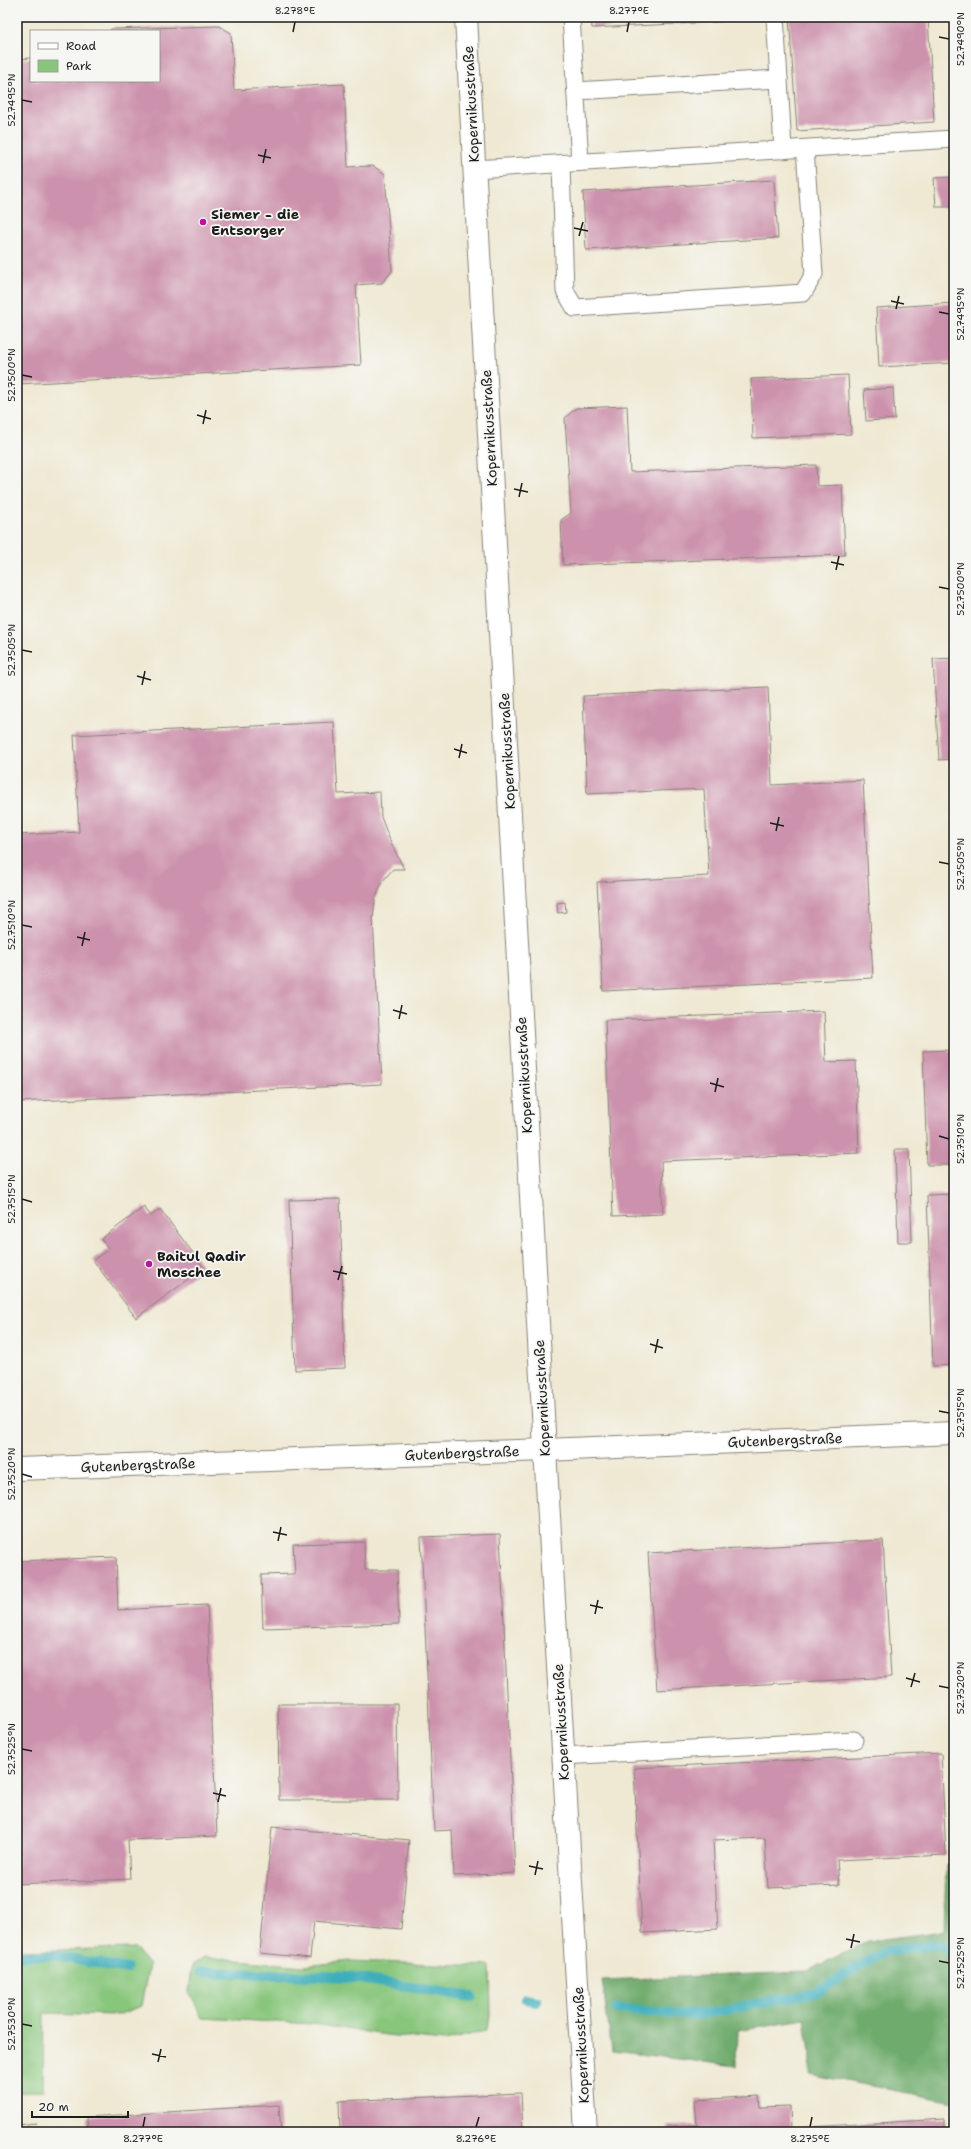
<svg xmlns="http://www.w3.org/2000/svg" width="971" height="2149" font-family="'Shantell Sans',sans-serif">
	<rect width="100%" height="100%" fill="#f6f6f2"/>
	<filter id="ink" filterUnits="userSpaceOnUse"><feTurbulence type="fractalNoise" baseFrequency=".025" numOctaves="2"/><feDisplacementMap in="SourceGraphic" scale="8" xChannelSelector="R" yChannelSelector="G"/><feConvolveMatrix kernelMatrix="1 2 1 2 8 2 1 2 1" color-interpolation-filters="sRGB"/></filter>
	<filter id="wash" filterUnits="userSpaceOnUse"><feTurbulence type="fractalNoise" baseFrequency=".012" numOctaves="4" result="noise"/><feDisplacementMap in="SourceGraphic" scale="16" xChannelSelector="R" yChannelSelector="G"/><feGaussianBlur stdDeviation="0.9" result="paint"/><feColorMatrix in="noise" values="0 0 0 0 0 0 0 0 0 0 0 0 0 0 0 0 0 1.4 0 .05"/><feComposite in="paint" operator="in"/></filter>
	<g filter="url(#wash)">
		<rect width="100%" height="100%" fill="#efe9d3"/>
		<g fill="#88c67c" stroke="#52714c">
			<path d="M 134,1948 L 149,1965 L 141,2006 L 117,2015 L 44,2013 L 43,2091 L 17,2092 L 17,1951 Z"/>
			<path d="M 204,1957 L 304,1966 L 351,1961 L 490,1966 L 491,2015 L 485,2031 L 444,2041 L 386,2035 L 313,2024 L 202,2018 L 189,1992 L 192,1965 Z"/>
		</g>
		<path fill="#6eab6c" stroke="#456444" d="M 946,1864 L 954,1866 L 954,2102 L 809,2074 L 810,2052 L 805,2019 L 737,2030 L 736,2066 L 612,2051 L 602,1980 L 805,1972 L 868,1941 L 944,1931 Z"/>
		<g fill="none" stroke-linecap="round" stroke-linejoin="round">
			<g stroke="#3eaeba" stroke-width="10">
				<path d="M 17,1956 L 57,1956 L 127,1969"/>
				<path d="M 201,1972 L 348,1977 L 472,1997"/>
				<path d="M 525,1999 L 537,2001"/>
				<path d="M 616,2009 L 697,2015 L 815,1993 L 885,1951 L 933,1945 L 954,1951"/>
			</g>
		</g>
		<g id="blocks">
			<g fill="#cc91ac">
				<path d="M 591,17 L 736,17 L 736,21 L 592,28 Z"/>
				<path d="M 789,17 L 928,17 L 934,122 L 797,131 Z"/>
				<path d="M 219,26 L 231,33 L 234,90 L 344,84 L 348,167 L 373,166 L 385,174 L 392,271 L 382,283 L 356,285 L 361,365 L 17,384 L 17,59 L 31,58 L 31,81 L 159,81 L 159,31 L 109,31 L 111,29 Z"/>
				<path d="M 954,177 L 954,207 L 936,207 L 934,178 Z"/>
				<path d="M 774,180 L 778,238 L 586,250 L 583,192 Z"/>
				<path d="M 954,303 L 954,363 L 879,367 L 876,308 Z"/>
				<path d="M 848,375 L 851,434 L 753,438 L 751,379 Z"/>
				<path d="M 893,388 L 895,419 L 866,421 L 864,390 Z"/>
				<path d="M 627,406 L 630,472 L 816,465 L 817,486 L 842,485 L 845,555 L 563,565 L 561,520 L 571,513 L 565,418 L 576,408 Z"/>
				<path d="M 954,658 L 954,759 L 939,760 L 933,659 Z"/>
				<path d="M 768,687 L 772,785 L 863,780 L 873,978 L 603,991 L 597,882 L 709,876 L 704,789 L 587,794 L 583,696 Z"/>
				<path d="M 334,722 L 338,794 L 380,792 L 381,817 L 391,843 L 404,869 L 393,869 L 382,882 L 375,900 L 373,919 L 382,1084 L 17,1102 L 17,835 L 79,832 L 74,735 Z"/>
				<path d="M 565,902 L 566,912 L 558,913 L 557,903 Z"/>
				<path d="M 824,1011 L 826,1062 L 856,1061 L 859,1153 L 661,1161 L 663,1214 L 613,1216 L 605,1020 Z"/>
				<path d="M 954,1050 L 954,1165 L 927,1165 L 923,1051 Z"/>
				<path d="M 895,1149 L 909,1149 L 912,1242 L 898,1242 Z"/>
				<path d="M 954,1194 L 954,1365 L 933,1366 L 927,1195 Z"/>
				<path d="M 340,1199 L 345,1368 L 295,1370 L 289,1200 Z"/>
				<path d="M 144,1207 L 151,1216 L 160,1209 L 204,1268 L 136,1318 L 93,1260 L 109,1249 L 101,1239 Z"/>
				<path d="M 500,1534 L 515,1873 L 454,1876 L 452,1830 L 434,1831 L 421,1537 Z"/>
				<path d="M 883,1540 L 891,1677 L 657,1690 L 648,1553 Z"/>
				<path d="M 364,1542 L 365,1570 L 397,1570 L 399,1624 L 263,1628 L 261,1575 L 295,1574 L 293,1544 Z"/>
				<path d="M 116,1557 L 118,1610 L 207,1605 L 217,1836 L 128,1840 L 130,1879 L 17,1884 L 17,1561 Z"/>
				<path d="M 278,1704 L 397,1704 L 398,1800 L 279,1800 Z"/>
				<path d="M 941,1753 L 946,1855 L 837,1860 L 839,1885 L 768,1888 L 765,1838 L 713,1840 L 718,1929 L 642,1933 L 634,1768 Z"/>
				<path d="M 272,1827 L 409,1840 L 401,1929 L 314,1921 L 310,1958 L 260,1953 Z"/>
				<path d="M 521,2093 L 523,2132 L 340,2132 L 339,2101 Z"/>
				<path d="M 759,2096 L 760,2107 L 790,2106 L 791,2128 L 945,2119 L 945,2132 L 668,2132 L 667,2126 L 697,2125 L 695,2100 Z"/>
				<path d="M 279,2105 L 281,2132 L 88,2132 L 87,2117 Z"/>
				<path d="M 36,2123 L 37,2132 L 17,2132 L 17,2125 Z"/>
			</g>
		</g>
	</g>
	<g filter="url(#ink)">
		<use href="#blocks" fill-opacity="0" stroke="#868278" stroke-width="1"/>
		<g fill="none" stroke-linecap="round" stroke-linejoin="round">
			<g stroke="#868278" stroke-width="19">
				<g id="lane">
					<path d="M 571,17 L 580,162"/>
					<path d="M 779,79 L 783,150"/>
					<path d="M 576,91 L 779,79 L 775,17"/>
					<path d="M 561,164 L 565,291 L 575,308 L 803,293 L 814,274 L 805,149"/>
					<path d="M 474,169 L 954,139"/>
					<path d="M 563,1756 L 854,1740"/>
				</g>
			</g>
			<g stroke="#868278" stroke-width="24">
				<g id="street">
					<path d="M 466,17 L 545,1450 L 586,2132"/>
					<path d="M 17,1469 L 545,1450 L 954,1433"/>
				</g>
			</g>
			<use href="#lane" stroke="#fff" stroke-width="17"/>
			<use href="#street" stroke="#fff" stroke-width="22"/>
		</g>
	</g>
	<path fill="none" stroke="#1c1c1c" stroke-width="1.5" d="M 293,32 L 295,22M 627,32 L 629,22M 939,37 L 949,39M 22,100 L 32,102M 258,155 L 271,158M 263,163 L 266,149M 574,228 L 588,231M 579,236 L 583,222M 891,301 L 904,304M 896,309 L 899,296M 939,312 L 949,314M 22,375 L 32,377M 197,415 L 211,419M 203,424 L 206,410M 514,489 L 528,492M 519,497 L 522,483M 831,562 L 844,565M 836,570 L 839,556M 939,587 L 949,589M 22,650 L 32,652M 137,676 L 151,680M 142,685 L 145,671M 454,749 L 467,753M 459,758 L 462,744M 770,823 L 784,826M 776,831 L 779,817M 939,862 L 949,864M 22,925 L 32,927M 77,937 L 90,940M 82,946 L 85,932M 393,1010 L 407,1014M 399,1019 L 402,1005M 710,1083 L 724,1087M 715,1092 L 718,1078M 939,1136 L 949,1139M 22,1199 L 32,1202M 333,1271 L 347,1274M 338,1280 L 342,1266M 650,1344 L 663,1348M 655,1353 L 658,1339M 939,1411 L 949,1413M 22,1474 L 32,1477M 273,1532 L 287,1535M 278,1541 L 281,1527M 590,1605 L 603,1608M 595,1614 L 598,1600M 906,1678 L 920,1682M 939,1686 L 949,1688M 911,1687 L 915,1673M 22,1749 L 32,1751M 213,1793 L 226,1796M 218,1802 L 221,1788M 529,1866 L 543,1869M 535,1875 L 538,1861M 846,1939 L 860,1942M 851,1948 L 854,1934M 939,1961 L 949,1963M 22,2024 L 32,2026M 152,2054 L 166,2057M 158,2062 L 161,2049M 143,2127 L 145,2117M 476,2127 L 479,2117M 810,2127 L 812,2117"/>
	<g fill="#b5179e" stroke="#f6f6f2" stroke-width="1.5">
		<circle cx="203" cy="222" r="4"/>
		<circle cx="149" cy="1264" r="4"/>
	</g>
	<g text-anchor="middle" dominant-baseline="central" stroke-width="3.5" stroke-linejoin="round" paint-order="stroke">
		<g font-size="14" fill="#1c1c1c" stroke="#f6f6f2">
			<text transform="translate(471 104) rotate(-93)">Kopernikusstraße</text>
			<text transform="translate(489 428) rotate(-93)">Kopernikusstraße</text>
			<text transform="translate(507 751) rotate(-93)">Kopernikusstraße</text>
			<text transform="translate(524 1075) rotate(-93)">Kopernikusstraße</text>
			<text transform="translate(542 1398) rotate(-93)">Kopernikusstraße</text>
			<text transform="translate(785 1440) rotate(-2)">Gutenbergstraße</text>
			<text transform="translate(462 1453) rotate(-2)">Gutenbergstraße</text>
			<text transform="translate(138 1465) rotate(-2)">Gutenbergstraße</text>
			<text transform="translate(561 1722) rotate(-93)">Kopernikusstraße</text>
			<text transform="translate(581 2045) rotate(-93)">Kopernikusstraße</text>
		</g>
		<g font-size="14" font-weight="bold" fill="#1c1c1c" stroke="#f6f6f2" text-anchor="start">
			<text x="211" y="214">Siemer - die<tspan x="211" dy="16">Entsorger</tspan></text>
			<text x="157" y="1256">Baitul Qadir<tspan x="157" dy="16">Moschee</tspan></text>
		</g>
	</g>
	<rect width="971" height="2149" fill="none" stroke="#f6f6f2" stroke-width="44"/>
	<rect x="30" y="30" width="130" height="52" fill="#f6f6f2" stroke="#9f9f9c"/>
	<rect x="38" y="43" width="20" height="6" fill="#ffffff" stroke="#9f9f9c"/>
	<text x="66" y="50" font-size="12" fill="#1c1c1c">Road</text>
	<rect x="38" y="60" width="20" height="12" fill="#88c67c" stroke="#9f9f9c"/>
	<text x="66" y="70" font-size="12" fill="#1c1c1c">Park</text>
	<path d="M32 2111v6h96v-6" fill="none" stroke="#1c1c1c" stroke-width="2"/>
	<text x="38" y="2111" font-size="12" fill="#1c1c1c" stroke="#f6f6f2" stroke-width="3" paint-order="stroke">20 m</text>
	<rect x="22" y="22" width="927" height="2105" fill="none" stroke="#1c1c1c" stroke-width="1.5"/>
	<g font-size="10" text-anchor="middle" fill="#1c1c1c">
		<text x="295" y="14">8.278°E</text>
		<text x="629" y="14">8.277°E</text>
		<text transform="translate(960 39) rotate(-90)" y="4">52.7490°N</text>
		<text transform="translate(11 100) rotate(-90)" y="4">52.7495°N</text>
		<text transform="translate(960 314) rotate(-90)" y="4">52.7495°N</text>
		<text transform="translate(11 375) rotate(-90)" y="4">52.7500°N</text>
		<text transform="translate(960 589) rotate(-90)" y="4">52.7500°N</text>
		<text transform="translate(11 650) rotate(-90)" y="4">52.7505°N</text>
		<text transform="translate(960 864) rotate(-90)" y="4">52.7505°N</text>
		<text transform="translate(11 925) rotate(-90)" y="4">52.7510°N</text>
		<text transform="translate(960 1139) rotate(-90)" y="4">52.7510°N</text>
		<text transform="translate(11 1199) rotate(-90)" y="4">52.7515°N</text>
		<text transform="translate(960 1413) rotate(-90)" y="4">52.7515°N</text>
		<text transform="translate(11 1474) rotate(-90)" y="4">52.7520°N</text>
		<text transform="translate(960 1688) rotate(-90)" y="4">52.7520°N</text>
		<text transform="translate(11 1749) rotate(-90)" y="4">52.7525°N</text>
		<text transform="translate(960 1963) rotate(-90)" y="4">52.7525°N</text>
		<text transform="translate(11 2024) rotate(-90)" y="4">52.7530°N</text>
		<text x="143" y="2142">8.277°E</text>
		<text x="476" y="2142">8.276°E</text>
		<text x="810" y="2142">8.275°E</text>
	</g>
</svg>
